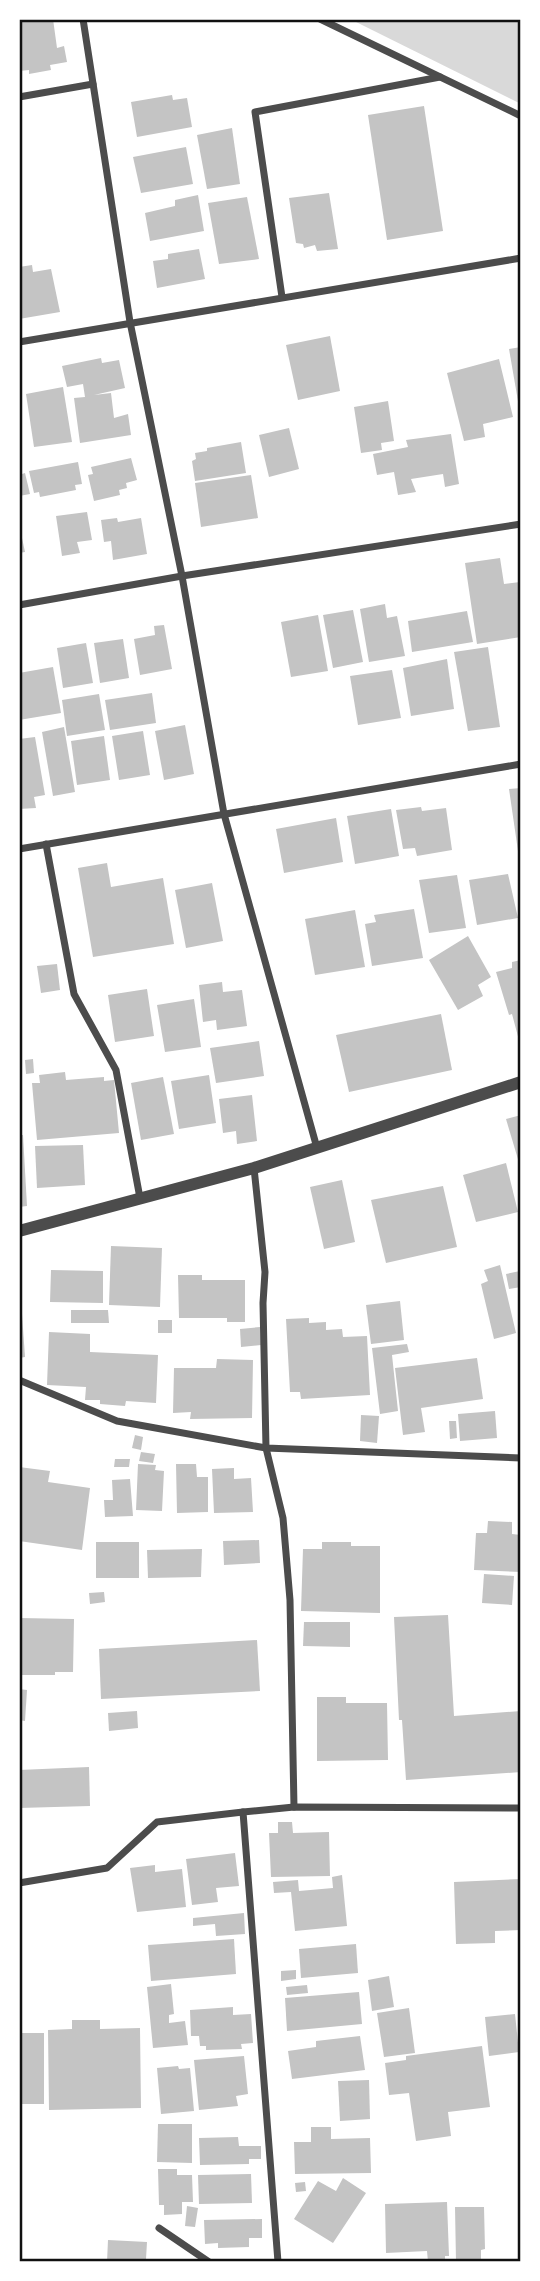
<svg xmlns="http://www.w3.org/2000/svg" width="540" height="2281" font-family="Arial,sans-serif">
	<rect width="100%" height="100%" fill="#fff"/>
	<path fill="#d9d9d9" d="M 350,19 L 521,19 L 521,104 Z"/>
	<g fill="#c4c4c4">
		<path d="M 19,19 L 53,19 L 57,48 L 64,46 L 67,62 L 50,65 L 51,70 L 29,74 L 29,70 L 19,71 Z"/>
		<path d="M 172,95 L 173,100 L 187,98 L 192,127 L 137,137 L 131,102 Z"/>
		<path d="M 424,106 L 443,231 L 387,240 L 368,115 Z"/>
		<path d="M 232,128 L 240,184 L 207,189 L 197,135 Z"/>
		<path d="M 186,147 L 193,184 L 141,193 L 133,157 Z"/>
		<path d="M 329,193 L 338,249 L 317,251 L 315,245 L 304,248 L 303,244 L 296,243 L 289,198 Z"/>
		<path d="M 198,195 L 204,231 L 150,241 L 145,213 L 175,206 L 175,200 Z"/>
		<path d="M 247,197 L 259,259 L 219,264 L 208,203 Z"/>
		<path d="M 199,249 L 205,279 L 157,288 L 153,261 L 168,259 L 168,254 Z"/>
		<path d="M 32,265 L 33,272 L 51,269 L 60,312 L 19,319 L 19,267 Z"/>
		<path d="M 330,336 L 340,391 L 298,400 L 286,345 Z"/>
		<path d="M 521,347 L 521,407 L 519,407 L 509,349 Z"/>
		<path d="M 101,358 L 102,363 L 119,360 L 125,388 L 94,395 L 111,393 L 114,418 L 128,414 L 131,435 L 80,443 L 74,398 L 85,397 L 83,384 L 67,387 L 62,366 Z"/>
		<path d="M 499,359 L 513,417 L 483,424 L 485,437 L 464,441 L 447,373 Z"/>
		<path d="M 63,387 L 72,442 L 34,447 L 26,394 Z"/>
		<path d="M 388,401 L 394,441 L 381,443 L 382,450 L 361,453 L 354,407 Z"/>
		<path d="M 289,428 L 299,469 L 269,477 L 259,435 Z"/>
		<path d="M 451,434 L 459,484 L 445,487 L 443,474 L 411,479 L 416,492 L 398,495 L 394,472 L 377,475 L 373,454 L 408,447 L 406,440 Z"/>
		<path d="M 241,442 L 246,473 L 195,481 L 192,461 L 196,459 L 195,453 L 207,451 L 207,448 Z"/>
		<path d="M 131,458 L 137,480 L 126,483 L 127,488 L 119,490 L 120,495 L 94,501 L 88,475 L 93,474 L 91,467 Z"/>
		<path d="M 78,462 L 82,484 L 75,485 L 76,490 L 40,497 L 39,492 L 34,493 L 29,471 Z"/>
		<path d="M 25,473 L 30,494 L 19,496 L 19,475 Z"/>
		<path d="M 251,475 L 258,518 L 201,527 L 195,483 Z"/>
		<path d="M 87,512 L 92,540 L 77,542 L 80,553 L 62,556 L 56,516 Z"/>
		<path d="M 117,518 L 118,522 L 141,518 L 147,554 L 113,560 L 111,541 L 104,542 L 101,520 Z"/>
		<path d="M 19,524 L 25,552 L 19,553 Z"/>
		<path d="M 500,558 L 504,584 L 520,582 L 521,637 L 477,644 L 465,563 Z"/>
		<path d="M 385,604 L 387,618 L 397,616 L 405,656 L 369,662 L 360,609 Z"/>
		<path d="M 353,610 L 363,662 L 333,668 L 323,615 Z"/>
		<path d="M 467,611 L 473,642 L 412,652 L 408,621 Z"/>
		<path d="M 318,615 L 328,671 L 291,677 L 281,622 Z"/>
		<path d="M 164,625 L 172,669 L 140,675 L 134,639 L 155,635 L 154,626 Z"/>
		<path d="M 123,639 L 129,678 L 100,683 L 94,643 Z"/>
		<path d="M 86,643 L 93,683 L 63,688 L 57,648 Z"/>
		<path d="M 488,647 L 500,727 L 468,731 L 454,652 Z"/>
		<path d="M 447,659 L 454,709 L 411,716 L 403,668 Z"/>
		<path d="M 53,667 L 61,713 L 19,720 L 19,673 Z"/>
		<path d="M 392,670 L 401,718 L 358,725 L 350,676 Z"/>
		<path d="M 152,693 L 156,723 L 110,730 L 105,700 Z"/>
		<path d="M 99,694 L 105,730 L 67,736 L 62,700 Z"/>
		<path d="M 185,725 L 194,774 L 164,780 L 155,731 Z"/>
		<path d="M 64,727 L 75,792 L 53,796 L 42,732 Z"/>
		<path d="M 143,731 L 150,775 L 119,780 L 112,736 Z"/>
		<path d="M 104,736 L 110,780 L 77,785 L 71,741 Z"/>
		<path d="M 35,737 L 45,795 L 34,797 L 36,808 L 19,809 L 19,739 Z"/>
		<path d="M 521,788 L 521,858 L 519,858 L 509,789 Z"/>
		<path d="M 421,807 L 422,811 L 446,808 L 452,850 L 417,856 L 415,848 L 403,849 L 396,810 Z"/>
		<path d="M 391,809 L 399,856 L 355,864 L 347,816 Z"/>
		<path d="M 336,818 L 343,862 L 284,873 L 276,829 Z"/>
		<path d="M 107,863 L 111,887 L 163,878 L 174,944 L 93,957 L 78,868 Z"/>
		<path d="M 508,874 L 518,918 L 477,925 L 469,880 Z"/>
		<path d="M 457,875 L 466,928 L 429,933 L 419,880 Z"/>
		<path d="M 212,883 L 223,941 L 186,948 L 175,890 Z"/>
		<path d="M 414,909 L 423,958 L 372,966 L 365,924 L 376,922 L 374,915 Z"/>
		<path d="M 355,910 L 365,967 L 315,975 L 305,919 Z"/>
		<path d="M 468,936 L 491,977 L 478,985 L 483,996 L 458,1010 L 429,960 Z"/>
		<path d="M 521,960 L 521,1043 L 520,1044 L 512,1014 L 509,1015 L 496,972 L 512,968 L 512,962 Z"/>
		<path d="M 57,964 L 60,990 L 41,993 L 37,966 Z"/>
		<path d="M 222,982 L 223,992 L 242,990 L 247,1026 L 217,1030 L 216,1020 L 203,1022 L 199,985 Z"/>
		<path d="M 147,989 L 154,1036 L 115,1042 L 108,995 Z"/>
		<path d="M 194,999 L 201,1047 L 165,1052 L 157,1005 Z"/>
		<path d="M 441,1014 L 452,1070 L 349,1092 L 336,1035 Z"/>
		<path d="M 259,1041 L 264,1076 L 216,1083 L 210,1048 Z"/>
		<path d="M 33,1059 L 34,1073 L 26,1074 L 25,1060 Z"/>
		<path d="M 65,1072 L 66,1080 L 104,1077 L 104,1081 L 114,1080 L 119,1133 L 37,1140 L 32,1083 L 40,1083 L 39,1075 Z"/>
		<path d="M 209,1075 L 216,1123 L 179,1129 L 171,1081 Z"/>
		<path d="M 163,1077 L 174,1134 L 141,1140 L 131,1083 Z"/>
		<path d="M 252,1095 L 257,1141 L 237,1144 L 236,1131 L 223,1133 L 219,1099 Z"/>
		<path d="M 521,1115 L 521,1166 L 520,1166 L 506,1119 Z"/>
		<path d="M 19,1135 L 23,1135 L 27,1206 L 19,1207 Z"/>
		<path d="M 83,1145 L 85,1185 L 37,1188 L 35,1146 Z"/>
		<path d="M 506,1163 L 518,1212 L 476,1222 L 463,1175 Z"/>
		<path d="M 342,1180 L 355,1242 L 324,1249 L 310,1187 Z"/>
		<path d="M 443,1186 L 457,1247 L 386,1263 L 371,1200 Z"/>
		<path d="M 111,1246 L 162,1248 L 160,1307 L 109,1305 Z"/>
		<path d="M 500,1265 L 516,1333 L 494,1339 L 481,1284 L 488,1281 L 484,1270 Z"/>
		<path d="M 51,1270 L 103,1271 L 103,1303 L 50,1302 Z"/>
		<path d="M 520,1271 L 521,1287 L 509,1289 L 506,1274 Z"/>
		<path d="M 178,1275 L 202,1275 L 202,1280 L 245,1280 L 245,1322 L 227,1322 L 227,1318 L 179,1318 Z"/>
		<path d="M 21,1300 L 25,1357 L 19,1358 L 19,1301 Z"/>
		<path d="M 400,1301 L 404,1340 L 371,1344 L 366,1305 Z"/>
		<path d="M 71,1310 L 108,1310 L 109,1323 L 71,1323 Z"/>
		<path d="M 309,1318 L 309,1323 L 326,1322 L 326,1330 L 342,1329 L 343,1337 L 367,1336 L 370,1395 L 301,1399 L 300,1392 L 290,1392 L 286,1319 Z"/>
		<rect x="158" y="1320" width="14" height="13"/>
		<path d="M 260,1327 L 261,1345 L 241,1347 L 240,1329 Z"/>
		<path d="M 49,1332 L 90,1334 L 90,1352 L 158,1355 L 156,1403 L 126,1401 L 125,1406 L 100,1404 L 100,1400 L 85,1400 L 86,1387 L 47,1385 Z"/>
		<path d="M 407,1344 L 409,1352 L 392,1355 L 398,1411 L 380,1414 L 372,1348 Z"/>
		<path d="M 477,1358 L 483,1399 L 421,1408 L 425,1432 L 403,1435 L 395,1368 Z"/>
		<path d="M 217,1359 L 253,1360 L 252,1418 L 190,1419 L 191,1412 L 173,1413 L 174,1368 L 216,1368 Z"/>
		<path d="M 495,1411 L 497,1438 L 460,1441 L 458,1414 Z"/>
		<path d="M 361,1415 L 379,1416 L 377,1443 L 360,1441 Z"/>
		<path d="M 449,1421 L 456,1421 L 457,1438 L 450,1439 Z"/>
		<path d="M 135,1435 L 143,1437 L 141,1450 L 132,1448 Z"/>
		<path d="M 141,1452 L 155,1454 L 153,1463 L 139,1461 Z"/>
		<path d="M 115,1459 L 130,1459 L 129,1467 L 114,1467 Z"/>
		<path d="M 138,1464 L 156,1465 L 155,1470 L 164,1471 L 162,1511 L 136,1510 Z"/>
		<path d="M 176,1464 L 196,1464 L 197,1477 L 208,1477 L 208,1512 L 177,1513 Z"/>
		<path d="M 19,1467 L 50,1471 L 48,1482 L 90,1488 L 82,1550 L 19,1541 Z"/>
		<path d="M 234,1468 L 234,1479 L 251,1478 L 253,1512 L 214,1513 L 212,1469 Z"/>
		<path d="M 130,1479 L 133,1516 L 105,1517 L 104,1500 L 113,1500 L 112,1480 Z"/>
		<path d="M 488,1521 L 512,1522 L 512,1534 L 521,1535 L 521,1572 L 474,1570 L 476,1533 L 487,1533 Z"/>
		<path d="M 259,1540 L 260,1563 L 224,1565 L 223,1541 Z"/>
		<rect x="96" y="1542" width="43" height="36"/>
		<path d="M 322,1542 L 351,1542 L 351,1546 L 380,1546 L 380,1613 L 301,1611 L 303,1549 L 322,1549 Z"/>
		<path d="M 202,1549 L 201,1577 L 148,1578 L 147,1550 Z"/>
		<path d="M 484,1574 L 514,1576 L 512,1605 L 482,1603 Z"/>
		<path d="M 104,1592 L 105,1602 L 90,1604 L 89,1593 Z"/>
		<path d="M 448,1615 L 454,1716 L 521,1711 L 521,1772 L 406,1780 L 402,1720 L 399,1720 L 394,1617 Z"/>
		<path d="M 19,1618 L 74,1619 L 73,1672 L 55,1672 L 55,1675 L 19,1675 Z"/>
		<path d="M 304,1622 L 350,1622 L 350,1647 L 303,1646 Z"/>
		<path d="M 257,1640 L 260,1691 L 101,1699 L 99,1649 Z"/>
		<path d="M 19,1689 L 27,1690 L 25,1721 L 19,1720 Z"/>
		<path d="M 317,1697 L 346,1697 L 346,1703 L 387,1703 L 388,1760 L 317,1761 Z"/>
		<path d="M 137,1711 L 138,1728 L 109,1731 L 108,1713 Z"/>
		<path d="M 89,1767 L 90,1806 L 19,1808 L 19,1770 Z"/>
		<path d="M 278,1822 L 292,1822 L 293,1833 L 329,1832 L 330,1876 L 271,1877 L 269,1833 L 278,1833 Z"/>
		<path d="M 235,1853 L 239,1886 L 216,1888 L 218,1902 L 192,1905 L 186,1859 Z"/>
		<path d="M 155,1865 L 155,1872 L 182,1869 L 186,1907 L 137,1912 L 130,1868 Z"/>
		<path d="M 342,1875 L 347,1926 L 295,1931 L 291,1892 L 274,1893 L 273,1882 L 298,1880 L 299,1891 L 333,1888 L 332,1877 Z"/>
		<path d="M 521,1879 L 521,1930 L 495,1931 L 495,1943 L 456,1944 L 454,1882 Z"/>
		<path d="M 244,1913 L 245,1934 L 216,1936 L 215,1924 L 193,1926 L 193,1918 Z"/>
		<path d="M 234,1939 L 236,1974 L 151,1981 L 148,1945 Z"/>
		<path d="M 356,1944 L 358,1973 L 301,1978 L 299,1949 Z"/>
		<path d="M 296,1970 L 296,1979 L 281,1981 L 281,1971 Z"/>
		<path d="M 389,1976 L 394,2007 L 372,2011 L 368,1980 Z"/>
		<path d="M 171,1984 L 174,2014 L 169,2015 L 169,2023 L 185,2021 L 188,2045 L 153,2048 L 147,1987 Z"/>
		<path d="M 307,1985 L 308,1993 L 287,1995 L 286,1987 Z"/>
		<path d="M 359,1992 L 362,2024 L 287,2031 L 285,1998 Z"/>
		<path d="M 233,2007 L 233,2015 L 251,2014 L 253,2043 L 241,2044 L 242,2049 L 206,2050 L 206,2046 L 200,2046 L 199,2036 L 191,2036 L 190,2010 Z"/>
		<path d="M 409,2008 L 415,2053 L 384,2057 L 377,2013 Z"/>
		<path d="M 515,2014 L 519,2052 L 489,2056 L 485,2017 Z"/>
		<path d="M 72,2020 L 100,2020 L 100,2029 L 140,2028 L 141,2108 L 49,2110 L 48,2030 L 72,2029 Z"/>
		<rect x="19" y="2033" width="25" height="71"/>
		<path d="M 360,2036 L 365,2070 L 292,2079 L 288,2051 L 316,2047 L 316,2041 Z"/>
		<path d="M 482,2046 L 490,2107 L 448,2112 L 451,2136 L 416,2141 L 409,2093 L 389,2095 L 385,2063 L 406,2060 L 406,2056 Z"/>
		<path d="M 244,2056 L 248,2094 L 236,2096 L 238,2106 L 199,2110 L 194,2060 Z"/>
		<path d="M 178,2066 L 179,2069 L 190,2068 L 194,2111 L 161,2114 L 157,2068 Z"/>
		<path d="M 369,2080 L 370,2119 L 340,2121 L 338,2081 Z"/>
		<path d="M 158,2124 L 192,2124 L 192,2163 L 157,2162 Z"/>
		<path d="M 311,2127 L 331,2127 L 331,2139 L 370,2138 L 371,2173 L 295,2174 L 294,2142 L 311,2142 Z"/>
		<path d="M 238,2137 L 239,2146 L 261,2146 L 261,2159 L 249,2159 L 249,2164 L 200,2165 L 199,2138 Z"/>
		<path d="M 158,2169 L 177,2169 L 177,2175 L 192,2175 L 193,2202 L 182,2202 L 182,2214 L 164,2215 L 164,2205 L 159,2205 Z"/>
		<path d="M 251,2174 L 252,2203 L 199,2204 L 198,2175 Z"/>
		<path d="M 343,2178 L 366,2193 L 333,2243 L 294,2219 L 318,2181 L 336,2191 Z"/>
		<path d="M 305,2182 L 306,2191 L 296,2192 L 295,2183 Z"/>
		<path d="M 447,2202 L 449,2256 L 445,2256 L 445,2262 L 428,2262 L 427,2251 L 386,2253 L 385,2204 Z"/>
		<path d="M 187,2206 L 198,2208 L 195,2227 L 185,2226 Z"/>
		<path d="M 455,2207 L 484,2207 L 485,2249 L 481,2250 L 481,2262 L 456,2262 Z"/>
		<path d="M 262,2219 L 262,2238 L 249,2238 L 249,2247 L 218,2248 L 218,2243 L 205,2244 L 204,2220 Z"/>
		<path d="M 108,2240 L 147,2242 L 146,2259 L 155,2259 L 155,2262 L 107,2262 Z"/>
	</g>
	<g fill="none" stroke-linecap="round" stroke-linejoin="round">
		<g stroke="#4c4c4c" stroke-width="7">
			<path d="M 83,19 L 130,322 L 182,576 L 224,814 L 317,1148"/>
			<path d="M 320,19 L 521,116"/>
			<path d="M 19,97 L 93,84"/>
			<path d="M 282,297 L 255,112 L 440,77"/>
			<path d="M 19,342 L 521,258"/>
			<path d="M 19,605 L 182,576 L 521,524"/>
			<path d="M 46,844 L 74,994 L 116,1070 L 140,1198"/>
			<path d="M 19,849 L 521,764"/>
			<path d="M 254,1168 L 265,1272 L 263,1303 L 266,1448 L 283,1518 L 290,1600 L 294,1807"/>
			<path d="M 19,1380 L 117,1421 L 266,1448 L 521,1458"/>
			<path d="M 19,1883 L 107,1868 L 157,1822 L 243,1812"/>
			<path d="M 159,2228 L 209,2262"/>
			<path d="M 278,2262 L 243,1812 L 294,1807 L 521,1808"/>
		</g>
		<path stroke="#4c4c4c" stroke-width="12" d="M 19,1231 L 254,1168 L 521,1082"/>
	</g>
	<rect width="540" height="2281" fill="none" stroke="#ffffff" stroke-width="42"/>
	<rect x="21" y="21" width="498" height="2239" fill="none" stroke="#111" stroke-width="2.5"/>
</svg>
